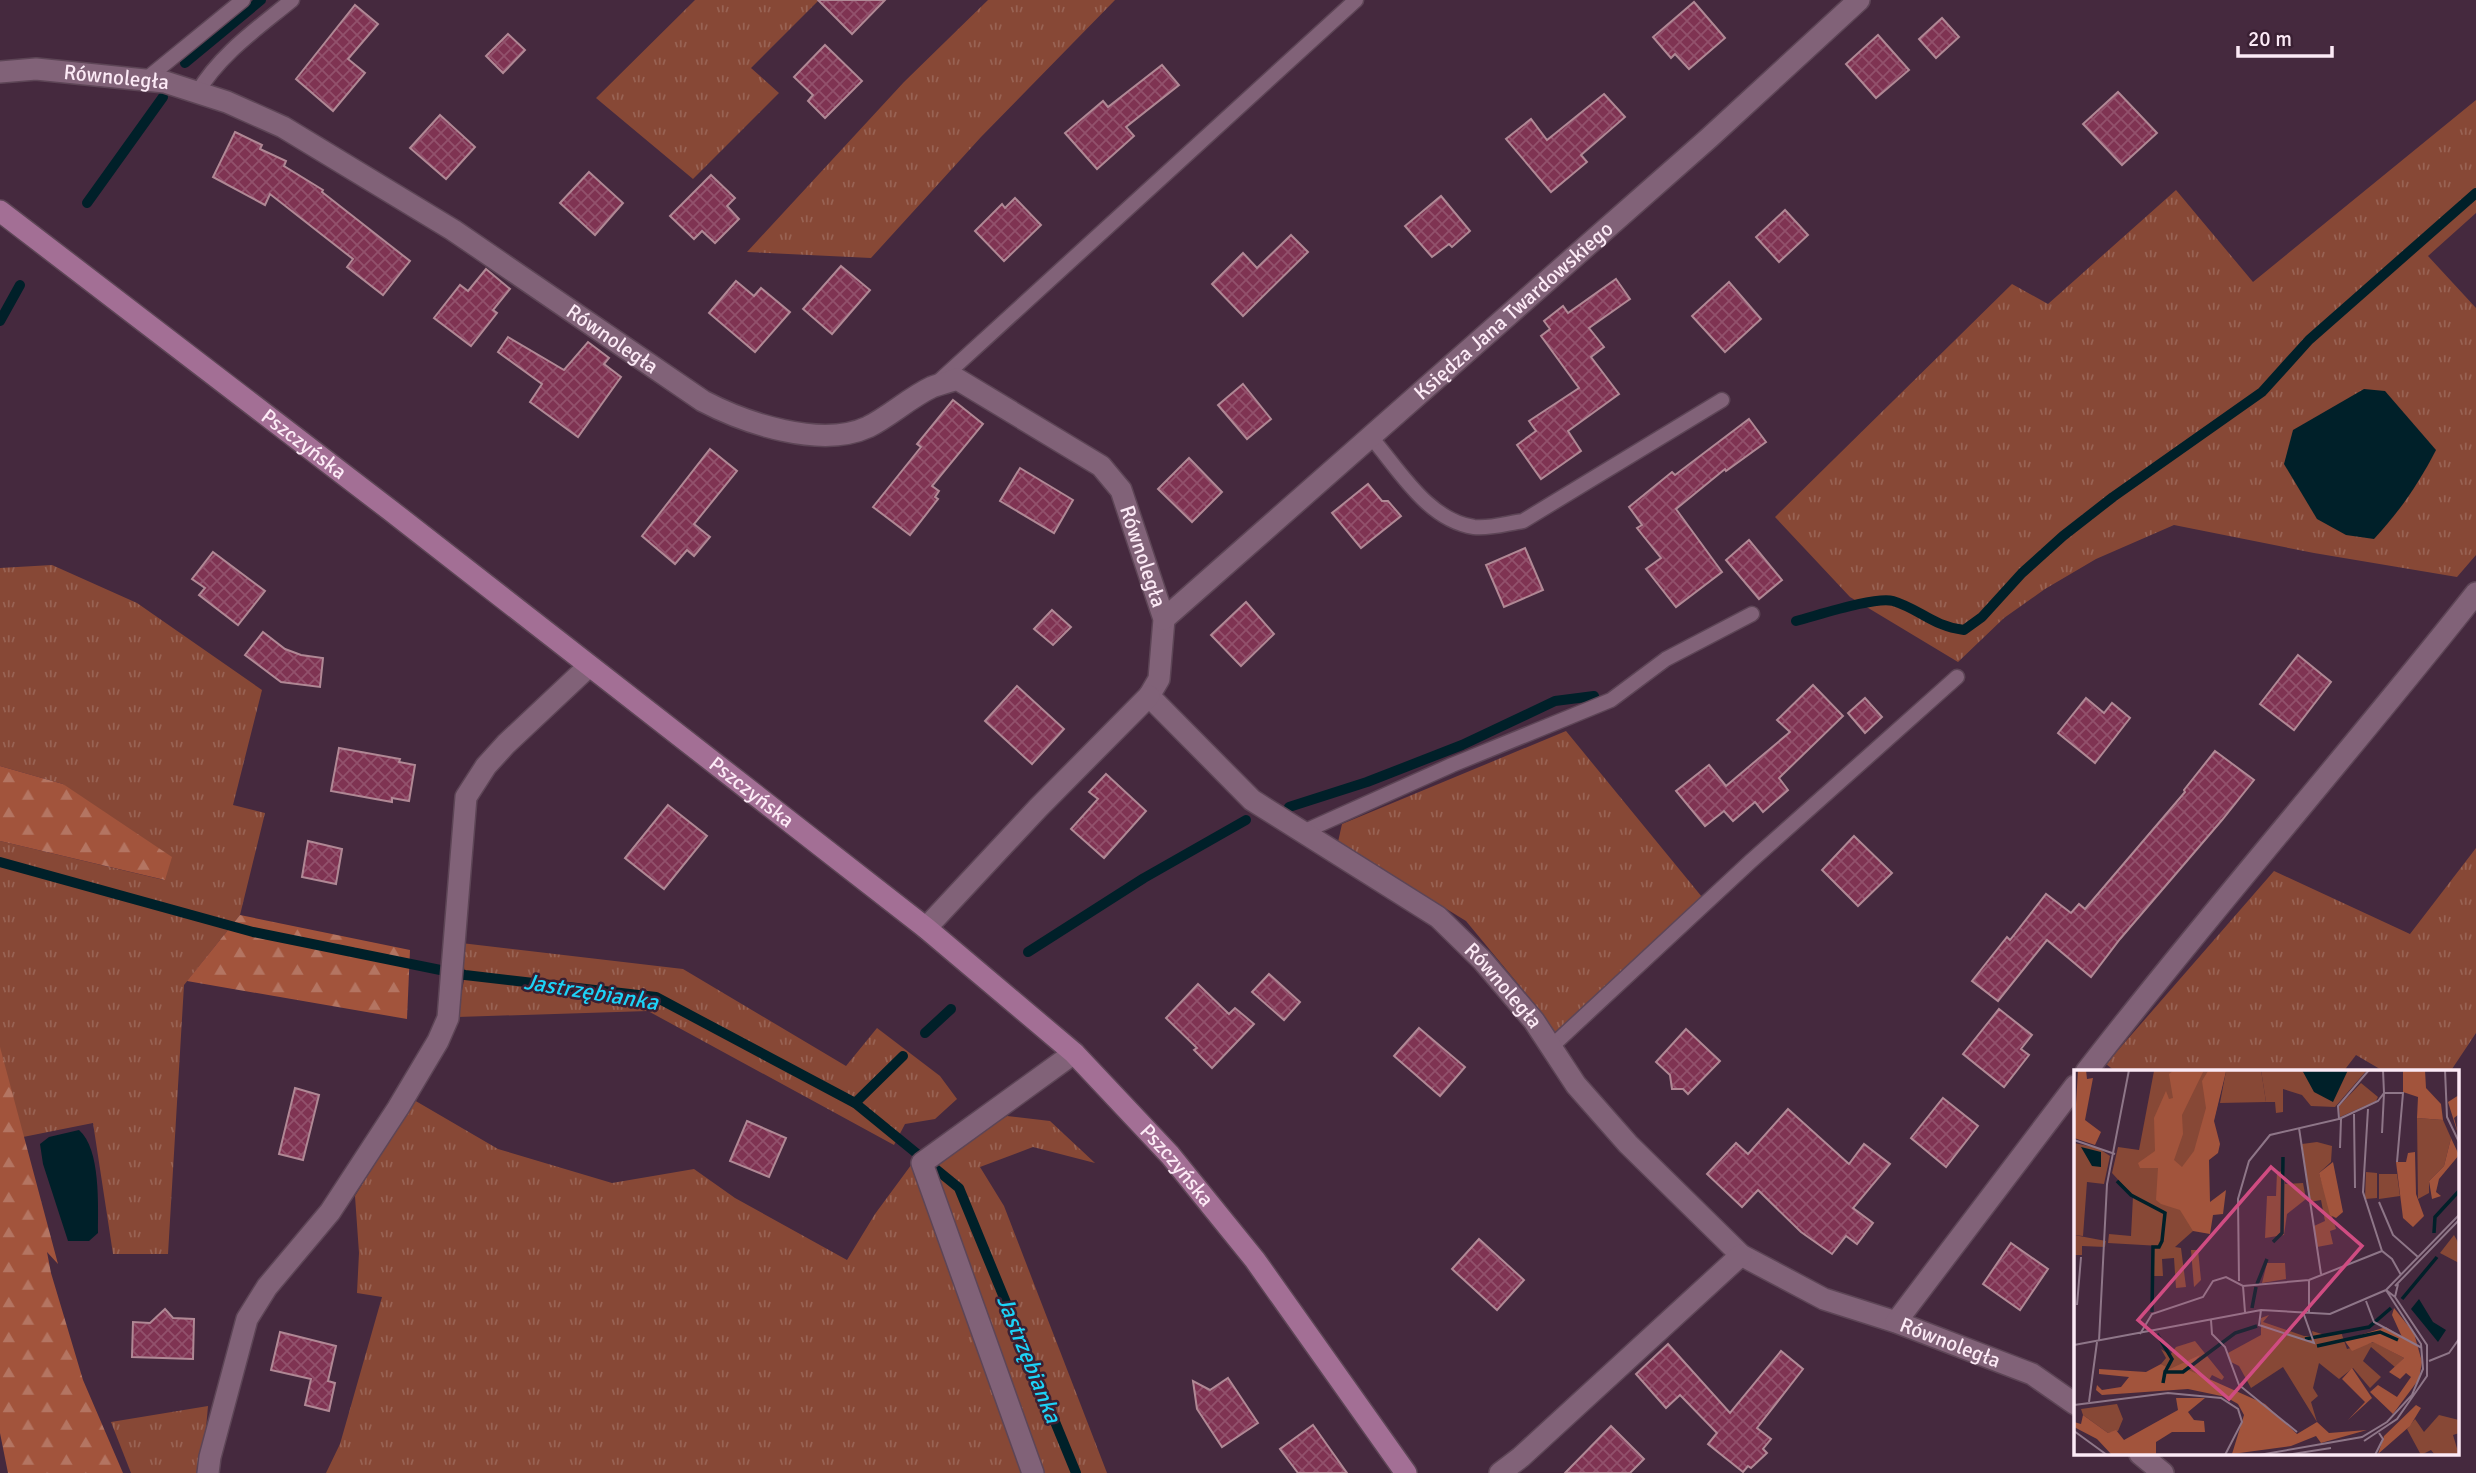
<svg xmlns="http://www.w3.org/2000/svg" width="2476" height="1473" font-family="Signika,sans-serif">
	<defs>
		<pattern id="grass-tufts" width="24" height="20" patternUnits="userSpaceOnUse" patternTransform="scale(1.75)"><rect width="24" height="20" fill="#874836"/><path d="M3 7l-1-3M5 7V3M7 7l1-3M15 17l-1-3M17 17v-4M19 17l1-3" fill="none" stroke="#996354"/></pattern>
		<pattern id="forest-firs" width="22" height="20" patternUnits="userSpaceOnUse" patternTransform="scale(1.75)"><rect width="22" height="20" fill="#a2543c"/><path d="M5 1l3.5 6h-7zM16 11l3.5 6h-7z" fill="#b47562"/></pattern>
		<pattern id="building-cross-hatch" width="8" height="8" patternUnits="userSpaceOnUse" patternTransform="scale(1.75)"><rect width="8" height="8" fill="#7f3352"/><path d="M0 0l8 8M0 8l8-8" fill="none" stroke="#92516c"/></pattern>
	</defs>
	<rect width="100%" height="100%" fill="#45293e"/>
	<g fill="url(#grass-tufts)">
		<path d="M 695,0 L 819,0 L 751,68 L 779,93 L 693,179 L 596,98 Z"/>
		<path d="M 988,0 L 1115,0 L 981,137 L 871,258 L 747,252 L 904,82 Z"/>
		<path d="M 2476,100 L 2476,213 L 2428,256 L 2476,308 L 2476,555 L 2457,577 L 2314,553 L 2174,525 L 2096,559 L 2045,589 L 2004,618 L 1958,662 L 1850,597 L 1775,517 L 2012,284 L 2048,304 L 2176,190 L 2253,282 Z"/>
		<path d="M 52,565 L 137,603 L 262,690 L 233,805 L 265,813 L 240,915 L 184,985 L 168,1254 L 113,1254 L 93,1123 L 13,1139 L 0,1074 L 0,841 L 164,880 L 63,784 L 0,766 L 0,568 Z"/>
		<path d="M 1566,731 L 1702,897 L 1559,1039 L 1538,1008 L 1466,921 L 1338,842 L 1342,824 Z"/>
		<path d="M 2476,848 L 2476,1033 L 2450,1072 L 2385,1072 L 2356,1055 L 2343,1072 L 2116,1072 L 2106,1064 L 2274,871 L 2410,934 Z"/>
		<path d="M 461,943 L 683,969 L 846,1066 L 877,1028 L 940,1076 L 957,1099 L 935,1119 L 905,1124 L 894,1145 L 648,1011 L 457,1017 L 465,975 Z"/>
		<path d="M 414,1100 L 498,1149 L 612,1183 L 694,1169 L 735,1198 L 847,1260 L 875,1214 L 917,1157 L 937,1168 L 947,1154 L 1007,1116 L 1050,1121 L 1095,1163 L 1033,1147 L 980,1167 L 1004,1206 L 1107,1473 L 326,1473 L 340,1444 L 382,1297 L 357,1293 L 359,1253 L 355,1196 Z"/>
		<path d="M 208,1406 L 202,1473 L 131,1473 L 111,1422 Z"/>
	</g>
	<g fill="url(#forest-firs)">
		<path d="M 0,766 L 63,784 L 172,857 L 165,880 L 0,841 Z"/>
		<path d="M 240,915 L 410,950 L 407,1019 L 187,981 Z"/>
		<path d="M 0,1047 L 58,1264 L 47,1252 L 51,1273 L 83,1380 L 123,1473 L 8,1473 L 0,1433 Z"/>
	</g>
	<g fill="#002029">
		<path d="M 2364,389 L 2385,391 L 2436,450 C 2419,483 2400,511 2374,539 L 2346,535 L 2317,519 L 2284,464 L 2293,430 Z"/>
		<path d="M 79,1130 C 101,1149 98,1206 98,1233 L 89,1241 L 68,1241 L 43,1164 L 40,1144 L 49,1137 Z"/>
	</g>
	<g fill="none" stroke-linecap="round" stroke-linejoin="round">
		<g stroke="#002029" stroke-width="10">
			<path d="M 185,63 L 261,0"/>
			<path d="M 87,203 L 163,97"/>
			<path d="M 0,321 L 20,285"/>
			<path d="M 1796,621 C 1816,616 1876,596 1893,601 C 1920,609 1932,626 1964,630 L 1982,617 L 2022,573 L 2063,536 L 2113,497 L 2262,392 L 2309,340 L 2476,193"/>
			<path d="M 1289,807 L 1367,782 L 1462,745 L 1555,701 L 1594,696"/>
			<path d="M 0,862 L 253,932 L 465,975 L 656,997 L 855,1103 L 959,1188 L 1076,1473"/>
			<path d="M 1028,952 L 1144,878 L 1246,820"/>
			<path d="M 925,1033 L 951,1009"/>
			<path d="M 855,1103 L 903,1056"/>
		</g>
	</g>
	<g fill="url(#building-cross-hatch)" stroke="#b08895" stroke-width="2">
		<path d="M 818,0 L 885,0 L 852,34 Z"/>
		<path d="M 1694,2 L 1725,38 L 1689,69 L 1675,54 L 1671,58 L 1653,37 Z"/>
		<path d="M 355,5 L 378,24 L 348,59 L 365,73 L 333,111 L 296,79 Z"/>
		<path d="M 1942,18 L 1959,37 L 1936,58 L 1919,39 Z"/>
		<path d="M 508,34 L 525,50 L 503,73 L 486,56 Z"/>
		<path d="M 1878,35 L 1909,70 L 1876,98 L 1846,64 Z"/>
		<path d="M 825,45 L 862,81 L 825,118 L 808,101 L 813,95 L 794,77 Z"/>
		<path d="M 1162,65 L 1179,85 L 1126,127 L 1134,136 L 1097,169 L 1065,133 L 1103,101 L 1108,107 Z"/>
		<path d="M 2118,92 L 2157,133 L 2122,165 L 2083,124 Z"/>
		<path d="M 1604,94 L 1625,117 L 1581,155 L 1587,162 L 1551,192 L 1506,139 L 1531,119 L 1547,140 Z"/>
		<path d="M 440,115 L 475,147 L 446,179 L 410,148 Z"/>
		<path d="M 235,132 L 262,145 L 260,149 L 286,161 L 284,166 L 323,190 L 322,192 L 410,261 L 383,295 L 347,267 L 353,259 L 270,194 L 265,205 L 213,177 Z"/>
		<path d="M 589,172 L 623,203 L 595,235 L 560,203 Z"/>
		<path d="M 711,175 L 735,198 L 727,206 L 739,219 L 715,243 L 702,231 L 694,239 L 670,216 Z"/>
		<path d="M 1441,196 L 1470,231 L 1452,247 L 1449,244 L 1432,257 L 1405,226 Z"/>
		<path d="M 1015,198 L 1041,225 L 1004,261 L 975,231 L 1002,204 L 1005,208 Z"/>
		<path d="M 1785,210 L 1808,235 L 1779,262 L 1756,237 Z"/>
		<path d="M 1291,235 L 1308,252 L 1243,316 L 1212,284 L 1243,253 L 1257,268 Z"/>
		<path d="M 841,266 L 870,290 L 832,334 L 803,309 Z"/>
		<path d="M 486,269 L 510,289 L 493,310 L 497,313 L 471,346 L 434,318 L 460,285 L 468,291 Z"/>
		<path d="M 1616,279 L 1630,299 L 1589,328 L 1604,347 L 1591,357 L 1619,394 L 1568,431 L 1581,451 L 1541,479 L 1517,445 L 1536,431 L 1529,421 L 1579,388 L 1541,336 L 1550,329 L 1544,321 L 1563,306 L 1568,313 Z"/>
		<path d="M 736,281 L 754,296 L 761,288 L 790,312 L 755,352 L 709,313 Z"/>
		<path d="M 1729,282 L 1761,319 L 1725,352 L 1692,316 Z"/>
		<path d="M 508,337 L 564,370 L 588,342 L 609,358 L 604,364 L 621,377 L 578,437 L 530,402 L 542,384 L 498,352 Z"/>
		<path d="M 1243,384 L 1271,419 L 1247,439 L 1218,405 Z"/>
		<path d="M 953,400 L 983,424 L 932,486 L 939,491 L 935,497 L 938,499 L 910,535 L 873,507 L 921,447 L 917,444 Z"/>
		<path d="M 1749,419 L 1766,442 L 1726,471 L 1725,469 L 1676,509 L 1722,572 L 1676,607 L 1646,569 L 1661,558 L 1637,528 L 1642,525 L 1629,507 L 1672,472 L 1675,475 Z"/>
		<path d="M 710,449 L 737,471 L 694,524 L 710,537 L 694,556 L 687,550 L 675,564 L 642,536 Z"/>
		<path d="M 1189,458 L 1222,492 L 1192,522 L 1158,489 Z"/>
		<path d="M 1020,468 L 1073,500 L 1054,533 L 1000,501 Z"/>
		<path d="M 1368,484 L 1382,501 L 1388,501 L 1401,516 L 1361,548 L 1332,513 Z"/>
		<path d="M 1749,540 L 1782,580 L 1759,599 L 1726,560 Z"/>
		<path d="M 1525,548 L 1543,590 L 1504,607 L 1486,565 Z"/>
		<path d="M 213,552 L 265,591 L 238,625 L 199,595 L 205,588 L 192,579 Z"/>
		<path d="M 1246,602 L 1274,634 L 1241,666 L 1211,635 Z"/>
		<path d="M 1052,610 L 1071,627 L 1053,645 L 1034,629 Z"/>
		<path d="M 263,632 L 285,649 L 301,655 L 323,658 L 320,687 L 281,682 L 245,655 Z"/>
		<path d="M 2298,655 L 2331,682 L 2294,730 L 2260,704 Z"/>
		<path d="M 1813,685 L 1843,716 L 1779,778 L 1788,790 L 1763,812 L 1755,802 L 1733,821 L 1724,811 L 1705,826 L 1676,791 L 1709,765 L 1726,786 L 1790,732 L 1777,720 Z"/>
		<path d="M 1017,686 L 1064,729 L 1032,764 L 985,721 Z"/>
		<path d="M 1865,698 L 1882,717 L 1865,733 L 1848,713 Z"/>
		<path d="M 2086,698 L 2104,713 L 2112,703 L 2130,718 L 2095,763 L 2058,733 Z"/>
		<path d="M 339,748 L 400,759 L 399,762 L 415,765 L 409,801 L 392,798 L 392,802 L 331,791 Z"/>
		<path d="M 2215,751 L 2254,780 L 2222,820 L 2120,939 L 2091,977 L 2047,940 L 1998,1001 L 1972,981 L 2007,937 L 2010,940 L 2046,894 L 2071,913 L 2079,904 L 2085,909 L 2185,792 L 2184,790 Z"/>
		<path d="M 1106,774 L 1146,811 L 1104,858 L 1071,829 L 1098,799 L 1089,792 Z"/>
		<path d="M 668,805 L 707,836 L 664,889 L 625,858 Z"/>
		<path d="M 1854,836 L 1892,873 L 1858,906 L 1822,870 Z"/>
		<path d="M 308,841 L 342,849 L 336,884 L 302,877 Z"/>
		<path d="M 1269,974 L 1300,1002 L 1284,1020 L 1252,992 Z"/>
		<path d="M 1198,984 L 1229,1014 L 1235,1008 L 1254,1024 L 1212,1068 L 1194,1050 L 1197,1048 L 1166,1018 Z"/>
		<path d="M 1999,1009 L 2032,1035 L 2021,1049 L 2029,1055 L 2004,1087 L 1963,1054 Z"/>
		<path d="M 1419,1028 L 1465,1067 L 1440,1096 L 1394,1056 Z"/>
		<path d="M 1686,1029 L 1720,1061 L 1688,1094 L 1683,1089 L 1672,1089 L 1670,1075 L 1656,1062 Z"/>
		<path d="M 295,1088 L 319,1095 L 303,1160 L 279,1154 Z"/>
		<path d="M 1943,1098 L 1978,1126 L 1946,1167 L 1911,1138 Z"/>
		<path d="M 1788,1109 L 1849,1164 L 1864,1144 L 1890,1164 L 1853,1208 L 1873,1223 L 1857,1244 L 1846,1236 L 1832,1254 L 1801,1232 L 1758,1190 L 1742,1207 L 1707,1174 L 1736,1143 L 1748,1154 Z"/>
		<path d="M 747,1121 L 786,1138 L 769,1177 L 730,1161 Z"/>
		<path d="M 1479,1239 L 1524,1280 L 1497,1310 L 1452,1269 Z"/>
		<path d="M 2011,1243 L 2048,1269 L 2020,1310 L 1983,1284 Z"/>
		<path d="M 165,1309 L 173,1318 L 194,1319 L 193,1359 L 132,1357 L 133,1322 L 150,1323 Z"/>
		<path d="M 280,1332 L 336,1346 L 328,1381 L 335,1383 L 329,1411 L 305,1405 L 311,1379 L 271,1370 Z"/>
		<path d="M 1668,1344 L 1730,1413 L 1781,1351 L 1803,1369 L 1757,1428 L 1771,1439 L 1763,1449 L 1767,1453 L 1751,1468 L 1748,1466 L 1743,1472 L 1708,1444 L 1717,1433 L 1680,1395 L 1666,1408 L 1636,1374 Z"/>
		<path d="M 1228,1378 L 1258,1423 L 1222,1447 L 1197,1409 L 1193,1381 L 1210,1390 Z"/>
		<path d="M 1313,1425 L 1347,1473 L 1298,1473 L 1280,1449 Z"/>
		<path d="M 1611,1426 L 1644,1459 L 1630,1473 L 1565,1473 Z"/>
	</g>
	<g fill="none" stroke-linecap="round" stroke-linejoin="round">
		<g stroke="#5d4556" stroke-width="17">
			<g id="lane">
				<path d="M 145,80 L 243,0"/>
				<path d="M 197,93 C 220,54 258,28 292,0"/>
				<path d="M 938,382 L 1356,0"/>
				<path d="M 1370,436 C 1399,469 1427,520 1474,527 C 1490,529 1508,523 1523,521 L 1722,400"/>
				<path d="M 1303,832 L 1452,765 L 1611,700 L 1666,659 L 1752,614"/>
				<path d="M 1551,1047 L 1751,861 L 1957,677"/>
			</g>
		</g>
		<g stroke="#5d4556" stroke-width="24">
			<g id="street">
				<path id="s1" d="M 0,72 L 36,69 L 165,82 L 227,102 L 283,127 L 453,230 L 703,401 C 745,423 821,449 868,427 C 890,416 909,398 932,387 C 940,384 949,382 957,379 L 1101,466 L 1121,490 L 1164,619 L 1159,679 L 1149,696 L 1252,800 L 1438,917 L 1482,960 L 1534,1021 L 1576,1085 L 1628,1144 L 1741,1255 L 1824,1299 L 1896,1322 L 2032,1374 L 2075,1404"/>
				<path id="s2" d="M 1164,619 L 1709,138 L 1859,0"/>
				<path d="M 926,928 L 1038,808 L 1149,696"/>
				<path d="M 2086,1072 C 2212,909 2348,755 2476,593"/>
				<path d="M 1896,1322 L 2075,1086"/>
				<path d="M 2140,1454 L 2163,1473"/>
				<path d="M 208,1473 L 210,1457 L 247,1319 L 267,1287 L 330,1212 L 398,1108 L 438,1041 L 448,1018 L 466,797 L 486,766 L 506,744 L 589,666"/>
				<path d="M 1033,1473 L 922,1163 L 1074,1053"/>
				<path d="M 1500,1473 L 1521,1457 L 1741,1255"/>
			</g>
		</g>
		<g stroke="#5d4556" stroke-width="24">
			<g id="secondary">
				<path id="s3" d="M 0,211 L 390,510 L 926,928 L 1074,1053 L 1170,1155 L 1255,1260 L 1406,1473"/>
			</g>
		</g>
		<use href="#lane" stroke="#816278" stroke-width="14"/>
		<use href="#street" stroke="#816278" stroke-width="21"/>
		<use href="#secondary" stroke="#a36f95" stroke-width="21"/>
	</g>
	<g text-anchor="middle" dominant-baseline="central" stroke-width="5" stroke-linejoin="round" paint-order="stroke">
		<g font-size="21" fill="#fceaf6" stroke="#3a2033">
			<text stroke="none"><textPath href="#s1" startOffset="117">Równoległa</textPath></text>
			<text stroke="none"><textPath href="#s2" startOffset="466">Księdza Jana Twardowskiego</textPath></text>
			<text stroke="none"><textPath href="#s1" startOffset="684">Równoległa</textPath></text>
			<text stroke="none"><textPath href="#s3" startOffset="383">Pszczyńska</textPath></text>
			<text stroke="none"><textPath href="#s1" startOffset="1337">Równoległa</textPath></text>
			<text stroke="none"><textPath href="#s3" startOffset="950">Pszczyńska</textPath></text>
			<text stroke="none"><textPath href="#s1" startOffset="1944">Równoległa</textPath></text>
			<text stroke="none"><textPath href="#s3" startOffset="1517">Pszczyńska</textPath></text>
			<text stroke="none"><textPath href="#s1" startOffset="2532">Równoległa</textPath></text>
		</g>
		<g font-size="23" font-style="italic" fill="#1dd3f8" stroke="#3a2033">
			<text transform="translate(591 992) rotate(9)">Jastrzębianka</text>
			<text transform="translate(1029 1359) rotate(68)">Jastrzębianka</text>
		</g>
	</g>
	<g transform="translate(2074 1070)">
		<rect width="385" height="385" fill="#45293e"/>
		<path d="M 168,0 L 152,1 L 137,61 L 126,161 L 119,161 L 101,177 L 107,178 L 112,217 L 102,218 L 100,188 L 88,189 L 89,206 L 80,206 L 80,178 L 86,176 L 34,173 L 35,164 L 57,166 L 59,126 L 38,103 L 44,77 L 65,80 L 80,1 ZM 187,0 L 293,0 L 261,37 L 237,36 L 228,25 L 209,19 L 209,42 L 202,43 L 201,32 L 192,32 ZM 287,13 L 304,27 L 302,31 L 266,47 L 265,36 ZM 343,48 L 369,50 L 377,68 L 370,96 L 355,111 L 355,123 L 344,129 ZM 243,72 L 258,76 L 257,92 L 245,103 L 262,159 L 256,161 L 259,174 L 243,177 L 240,156 L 251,151 L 247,130 L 236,132 L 228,74 ZM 210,101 L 211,114 L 229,113 L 232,129 L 213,144 L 210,165 L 191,168 L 193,126 L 202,126 L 203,102 ZM 292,102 L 303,103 L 303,128 L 291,129 ZM 305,104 L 323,104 L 326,126 L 305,129 ZM 0,165 L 32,171 L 31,177 L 8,176 L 8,185 L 0,185 ZM 380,165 L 385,174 L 385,193 L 366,183 ZM 117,180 L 124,180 L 127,210 L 120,217 ZM 193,193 L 211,193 L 212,209 L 188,213 ZM 195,245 L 189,252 L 230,266 L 239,266 L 238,261 L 251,265 L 267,262 L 273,279 L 300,272 L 330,288 L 321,297 L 297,277 L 289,291 L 307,307 L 296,318 L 279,298 L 265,309 L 245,293 L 239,318 L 244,326 L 237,332 L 243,352 L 209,297 L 177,318 L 165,296 L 157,292 L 154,283 L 187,265 L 187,248 ZM 121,271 L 150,307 L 148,310 L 138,305 L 135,310 L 115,300 L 127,287 L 96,300 L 87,294 L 92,288 L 87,279 L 96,285 L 102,277 ZM 43,334 L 49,349 L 44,361 L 34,363 L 9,345 L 7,339 ZM 365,345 L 385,350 L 385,363 L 379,365 L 385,385 L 361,385 L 357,380 L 347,385 L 333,359 L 341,349 L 350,362 Z" fill="#874836"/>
		<path d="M 4,0 L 12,0 L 13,9 L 19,8 L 11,50 L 27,62 L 21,75 L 0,68 ZM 100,0 L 130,0 L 108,45 L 109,64 L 100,90 L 108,97 L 120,81 L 132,38 L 128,11 L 134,1 L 168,0 L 152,1 L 140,51 L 146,74 L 144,83 L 135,90 L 136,132 L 152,120 L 149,144 L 139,145 L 136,164 L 119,161 L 106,140 L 87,134 L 82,130 L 84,98 L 66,98 L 64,93 L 81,81 L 80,48 L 92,21 L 95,29 L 99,28 L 95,4 ZM 329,0 L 351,0 L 352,18 L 367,34 L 369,50 L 343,48 L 344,27 L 329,22 ZM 385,25 L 385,44 L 380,48 L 385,67 L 374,32 ZM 377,68 L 385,85 L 365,109 L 362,122 L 367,126 L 358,129 L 355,111 L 370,96 ZM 341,82 L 342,124 L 350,146 L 339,157 L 329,148 L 322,92 L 332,92 L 334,83 ZM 259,92 L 269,142 L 262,148 L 256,145 L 245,103 ZM 320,238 L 340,263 L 348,292 L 345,309 L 319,344 L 296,322 L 304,315 L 323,327 L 337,307 L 332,303 L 326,309 L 315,302 L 330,288 L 299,272 L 278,281 L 270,270 L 312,257 L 328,267 L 318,245 ZM 126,285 L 115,300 L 191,334 L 223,364 L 243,352 L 255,363 L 293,360 L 247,373 L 242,366 L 217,376 L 158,384 L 170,345 L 164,334 L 152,327 L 114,319 L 28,325 L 22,320 L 23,315 L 28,320 L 47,317 L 55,307 L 25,304 L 25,299 L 72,302 L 87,294 L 96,299 ZM 278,298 L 298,328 L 274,350 L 291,332 L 268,309 ZM 102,328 L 131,328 L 114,342 L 120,350 L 130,351 L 131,362 L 98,362 L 82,372 L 82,385 L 38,385 L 23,369 L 0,357 L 0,352 L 7,354 L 9,345 L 34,363 L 42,360 L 50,370 L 104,340 ZM 342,335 L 347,338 L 336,356 L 304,384 L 310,366 Z" fill="#a2543c"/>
		<path d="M 187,0 L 192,32 L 146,33 L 152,1 Z" fill="#874836"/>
		<path d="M 0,73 L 24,78 L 36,86 L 30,114 L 13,112 L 9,166 L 0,165 Z" fill="#874836"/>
		<path d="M 228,0 L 274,0 L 259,32 L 240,22 ZM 7,77 L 27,82 L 27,97 L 18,96 ZM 345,229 L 359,252 L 372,260 L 364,272 L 337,239 Z" fill="#002029"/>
		<path fill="none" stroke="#002029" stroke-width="3.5" d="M 43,111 L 57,125 L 91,143 L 88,171 L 85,177 L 79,177 L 78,242M 360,163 L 361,147 L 385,121M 199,172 L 208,163 L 209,87M 183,214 L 193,189M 328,229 L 363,187M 178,238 L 182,217M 83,264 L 98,289 L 91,302M 231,269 L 295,257 L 317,238M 243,276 L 306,262 L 324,270M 89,313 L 91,302 L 109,302 L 161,263 L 183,256"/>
		<path fill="none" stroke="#8e7688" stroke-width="2" d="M 371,0 L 373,47 L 385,72M 294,39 L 289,122 L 308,181M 280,44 L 281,118M 265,49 L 304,31 L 310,23 L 309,0M 225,58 L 247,204M 308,63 L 310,23 L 329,23 L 323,92M 0,70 L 41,84M 266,78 L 267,49M 305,132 L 319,165 L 344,187M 165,211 L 164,129 L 175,91 L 196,65 L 265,49 L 264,36 L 295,0M 169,216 L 171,242M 321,216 L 385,150M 312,220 L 385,145M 292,231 L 300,252 L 348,278M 0,232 L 0,275M 3,235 L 7,187M 187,240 L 185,255 L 240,273 L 229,242M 235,243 L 235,210M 137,250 L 138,264 L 151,277 L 165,315 L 223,362M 66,264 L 78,244 L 129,227 L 139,211 L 152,207 L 169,216 L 235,210 L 308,181 L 318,189 L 327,205M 25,271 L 33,114 L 55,0M 0,275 L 187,240 L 256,244 L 312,220 L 321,227M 355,291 L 375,283 L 385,269M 15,332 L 23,272M 0,335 L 94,323 L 147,328 L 164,339 L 168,352 L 151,385M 0,361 L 33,385M 290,371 L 323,349 L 353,306 L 353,275 L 321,227 L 324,214M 185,385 L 288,367 L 313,352 L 338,325 L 349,299 L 347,274 L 312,220M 212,385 L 257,378M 301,385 L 309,369 L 305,363"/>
		<path fill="#d04c82" fill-opacity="0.15" stroke="#d04c82" stroke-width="3.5" d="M 197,97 L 288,176 L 155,329 L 64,250 Z"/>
		<rect width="385" height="385" fill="none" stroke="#fceaf6" stroke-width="3.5"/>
	</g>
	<path d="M2238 46v10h94v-10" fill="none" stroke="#fceaf6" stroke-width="3.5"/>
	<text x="2248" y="46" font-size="21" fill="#fceaf6" stroke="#3a2033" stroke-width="5" paint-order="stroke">20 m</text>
</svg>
